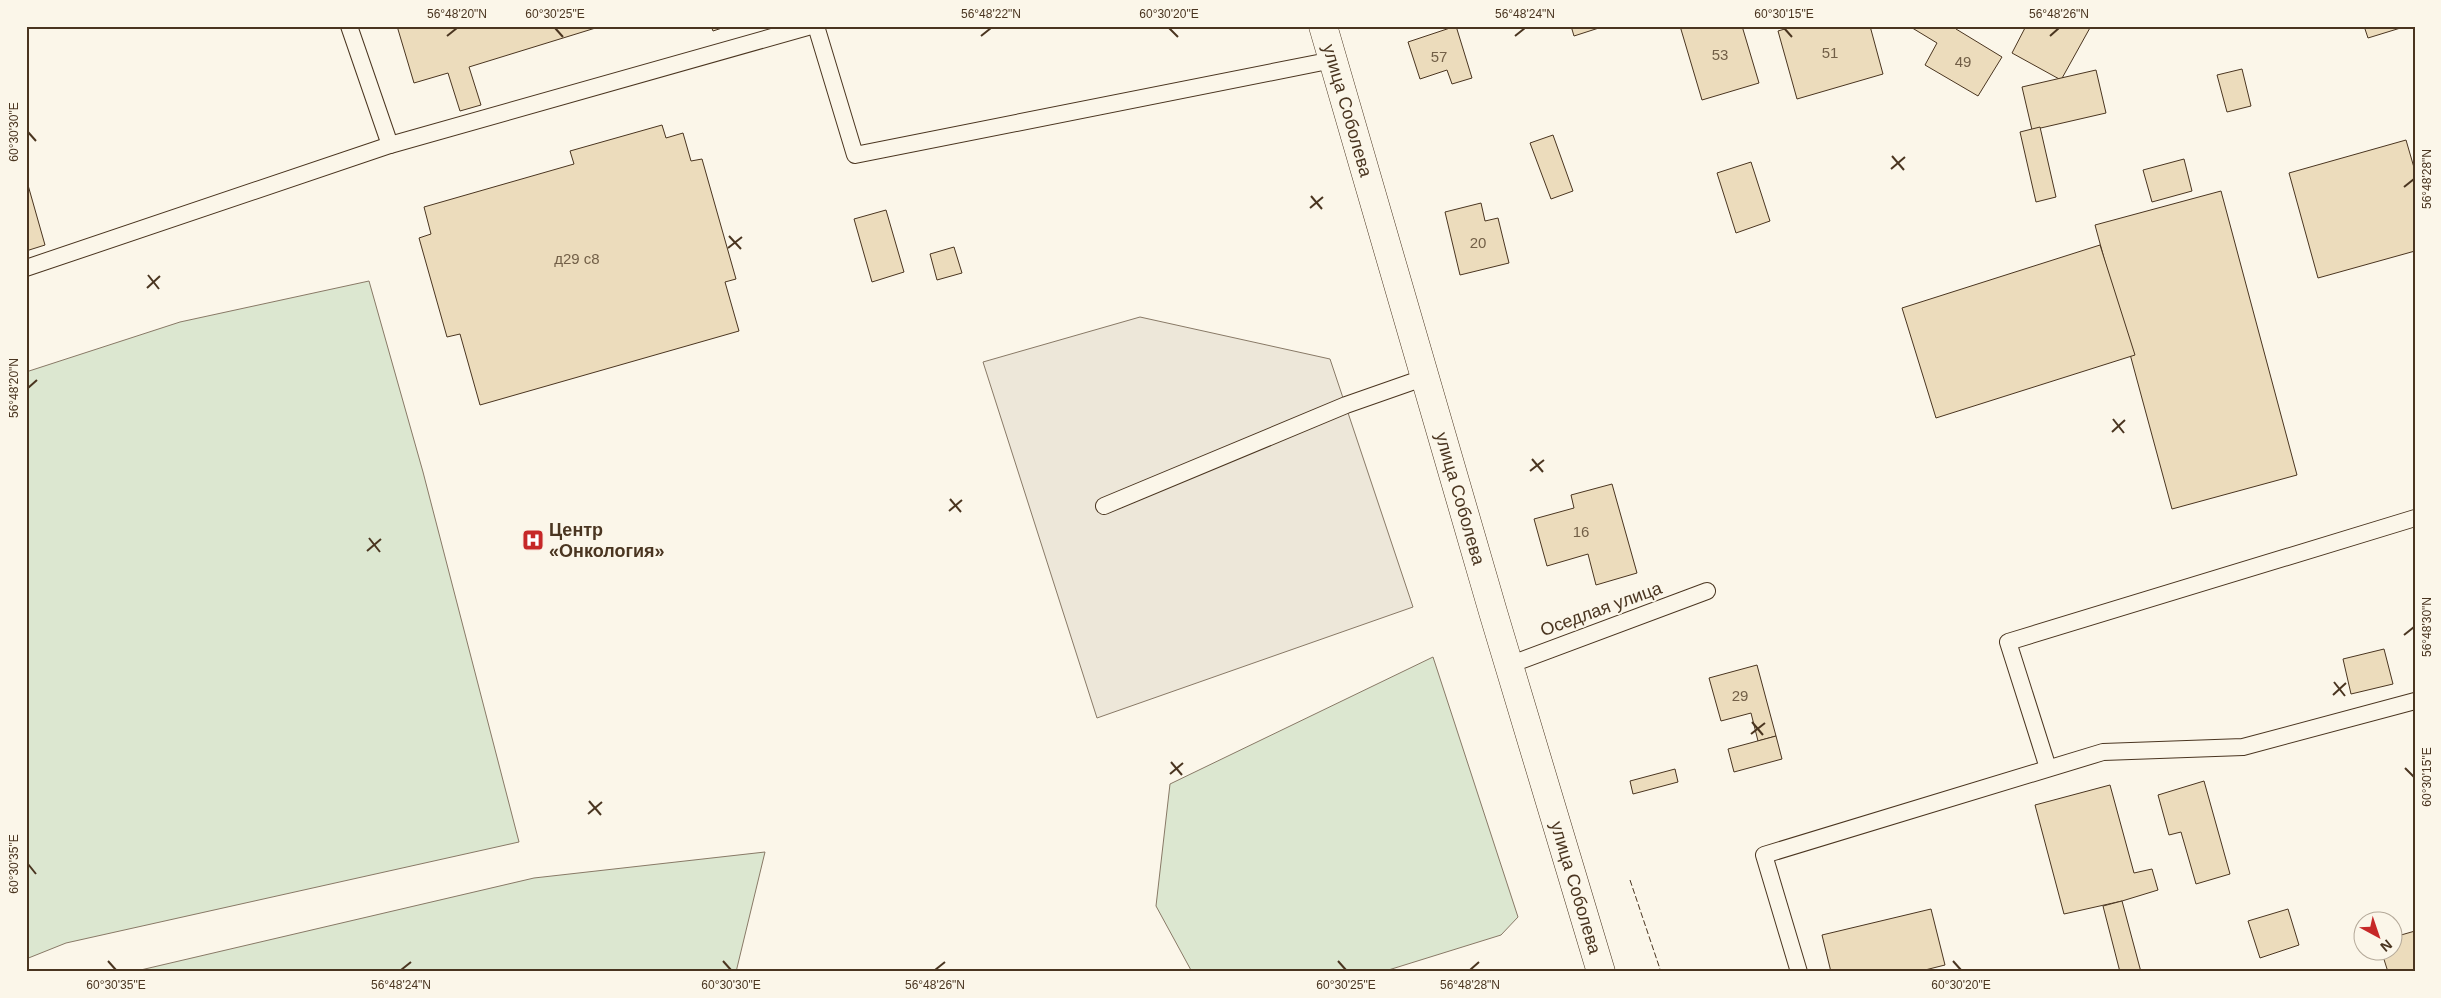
<svg xmlns="http://www.w3.org/2000/svg" width="2441" height="998" font-family="Helvetica,sans-serif">
	<rect width="100%" height="100%" fill="#fbf6e9"/>
	<g fill="#dce7d0" stroke="#887966">
		<path d="M 369,281 L 423,472 L 519,842 L 66,943 L 26,959 L 26,372 L 180,322 Z"/>
		<path d="M 1433,657 L 1518,917 L 1501,935 L 1382,972 L 1192,972 L 1156,906 L 1170,784 Z"/>
		<path d="M 765,852 L 736,972 L 132,972 L 534,878 Z"/>
	</g>
	<path fill="#ede7d9" stroke="#887966" d="M 1140,317 L 1330,359 L 1413,607 L 1097,718 L 983,362 Z"/>
	<g fill="#ecdcbc" stroke="#4a3520">
		<path d="M 397,26 L 602,26 L 469,67 L 481,105 L 460,111 L 448,73 L 414,83 Z"/>
		<path d="M 711,26 L 728,26 L 713,31 Z"/>
		<path d="M 1456,26 L 1472,78 L 1452,84 L 1447,70 L 1420,79 L 1408,42 Z"/>
		<path d="M 1571,26 L 1605,26 L 1574,36 Z"/>
		<path d="M 1680,26 L 1742,26 L 1759,83 L 1702,100 Z"/>
		<path d="M 1795,26 L 1870,26 L 1883,74 L 1797,99 L 1778,31 Z"/>
		<path d="M 1909,26 L 1958,26 L 1956,29 L 2002,57 L 1978,96 L 1925,65 L 1937,43 Z"/>
		<path d="M 2026,26 L 2091,26 L 2061,80 L 2012,53 Z"/>
		<path d="M 2364,26 L 2407,26 L 2368,38 Z"/>
		<path d="M 2242,69 L 2251,106 L 2227,112 L 2217,75 Z"/>
		<path d="M 2096,70 L 2106,113 L 2032,130 L 2022,87 Z"/>
		<path d="M 662,125 L 666,138 L 683,133 L 691,161 L 702,159 L 736,279 L 725,282 L 739,331 L 480,405 L 460,334 L 447,337 L 419,238 L 431,234 L 424,207 L 574,164 L 570,151 Z"/>
		<path d="M 2040,127 L 2056,197 L 2036,202 L 2020,132 Z"/>
		<path d="M 1553,135 L 1573,191 L 1551,199 L 1530,143 Z"/>
		<path d="M 2406,140 L 2415,171 L 2415,251 L 2318,278 L 2289,173 Z"/>
		<path d="M 2184,159 L 2192,191 L 2152,202 L 2143,170 Z"/>
		<path d="M 1751,162 L 1770,221 L 1736,233 L 1717,173 Z"/>
		<path d="M 26,178 L 45,245 L 26,251 Z"/>
		<path d="M 2221,191 L 2297,475 L 2172,509 L 2095,225 Z"/>
		<path d="M 1481,203 L 1485,221 L 1498,218 L 1509,263 L 1460,275 L 1445,212 Z"/>
		<path d="M 886,210 L 904,272 L 872,282 L 854,219 Z"/>
		<path d="M 2100,245 L 2135,355 L 1936,418 L 1902,308 Z"/>
		<path d="M 954,247 L 962,273 L 937,280 L 930,254 Z"/>
		<path d="M 1612,484 L 1637,573 L 1596,585 L 1588,554 L 1547,566 L 1534,519 L 1574,508 L 1571,495 Z"/>
		<path d="M 2384,649 L 2393,684 L 2351,694 L 2343,659 Z"/>
		<path d="M 1757,665 L 1776,736 L 1758,741 L 1751,713 L 1721,721 L 1709,678 Z"/>
		<path d="M 1776,736 L 1782,759 L 1734,772 L 1728,749 Z"/>
		<path d="M 1675,769 L 1678,782 L 1633,794 L 1630,781 Z"/>
		<path d="M 2204,781 L 2230,874 L 2196,884 L 2181,832 L 2169,835 L 2158,795 Z"/>
		<path d="M 2110,785 L 2134,873 L 2152,869 L 2158,890 L 2122,901 L 2064,914 L 2035,805 Z"/>
		<path d="M 2122,901 L 2141,972 L 2120,972 L 2103,906 Z"/>
		<path d="M 1931,909 L 1945,965 L 1917,972 L 1831,972 L 1822,935 Z"/>
		<path d="M 2288,909 L 2299,945 L 2260,958 L 2248,921 Z"/>
		<path d="M 2415,931 L 2415,972 L 2388,972 L 2381,950 L 2394,950 L 2394,937 Z"/>
	</g>
	<g fill="none" stroke-linecap="round" stroke-linejoin="round">
		<g stroke="#4a3520" stroke-width="18">
			<g id="service">
				<path d="M 349,26 L 390,145"/>
				<path d="M 816,26 L 855,155 L 1333,60"/>
				<path d="M 26,268 L 390,145 L 811,26"/>
				<path d="M 1104,506 L 1346,405 L 1426,377"/>
				<path d="M 1509,665 L 1707,591"/>
				<path d="M 2048,768 L 2008,642 L 2415,518"/>
				<path d="M 1799,972 L 1764,855 L 2103,752 L 2243,747 L 2415,701"/>
			</g>
		</g>
		<g stroke="#4a3520" stroke-width="29">
			<g id="tertiary">
				<path id="s1" d="M 1323,26 L 1493,612 L 1601,972"/>
			</g>
		</g>
		<use href="#service" stroke="#fbf6e9" stroke-width="16"/>
		<use href="#tertiary" stroke="#fbf6e9" stroke-width="28"/>
		<path stroke="#4a3520" stroke-width="1" stroke-dasharray="6 2.5" stroke-linecap="butt" d="M 1630,880 L 1661,972"/>
	</g>
	<path fill="none" stroke="#4a3520" stroke-width="2" d="M 555,28 L 563,37M 1169,28 L 1178,37M 1784,28 L 1792,37M 447,36 L 457,28M 981,36 L 991,28M 1515,36 L 1525,28M 2050,36 L 2059,28M 28,132 L 36,141M 1892,156 L 1904,170M 1891,169 L 1905,157M 2404,187 L 2414,179M 1311,196 L 1322,209M 1310,208 L 1323,197M 729,236 L 741,249M 728,248 L 742,237M 148,275 L 159,289M 147,288 L 160,276M 28,388 L 37,380M 2113,419 L 2124,433M 2112,432 L 2125,420M 1532,459 L 1543,472M 1530,471 L 1544,460M 950,499 L 961,512M 949,511 L 962,500M 369,538 L 380,552M 367,551 L 381,539M 2404,635 L 2414,627M 2334,682 L 2345,696M 2333,695 L 2346,683M 1752,722 L 1763,735M 1751,734 L 1765,723M 1171,762 L 1182,775M 2405,768 L 2414,777M 1170,774 L 1183,763M 589,801 L 601,815M 588,814 L 602,802M 28,864 L 36,874M 108,961 L 116,970M 723,961 L 731,970M 1338,961 L 1346,970M 1953,961 L 1961,970M 401,970 L 411,962M 935,970 L 945,962M 1470,970 L 1479,962"/>
	<defs>
		<g id="hospital-square" transform="scale(1.125)"><rect x="-9" y="-9" width="18" height="18" rx="4" fill="#c62828" stroke="#fbf6e9"/><path d="M-5-5h3v3.5h4V-5h3V5h-3V1.5h-4V5h-3Z" fill="#fff"/></g>
	</defs>
	<g fill-rule="evenodd">
		<use href="#hospital-square" x="533" y="540"/>
	</g>
	<g text-anchor="middle" dominant-baseline="central" stroke-width="4" stroke-linejoin="round" paint-order="stroke">
		<g font-size="15" fill="#725f47">
			<text x="1830" y="52">51</text>
			<text x="1720" y="54">53</text>
			<text x="1439" y="56">57</text>
			<text x="1963" y="61">49</text>
			<text x="1478" y="242">20</text>
			<text x="577" y="258">д29 с8</text>
			<text x="1581" y="531">16</text>
			<text x="1740" y="695">29</text>
		</g>
		<g font-size="18" fill="#4a3520" stroke="#fbf6e9">
			<text stroke="none"><textPath href="#s1" startOffset="88">улица Соболева</textPath></text>
			<text stroke="none"><textPath href="#s1" startOffset="492">улица Соболева</textPath></text>
			<text transform="translate(1601 609) rotate(-20)">Оседлая улица</text>
			<text stroke="none"><textPath href="#s1" startOffset="898">улица Соболева</textPath></text>
		</g>
		<g font-size="18" font-weight="bold" fill="#4a3520" stroke="#fbf6e9" text-anchor="start">
			<text x="549" y="530">Центр<tspan x="549" dy="21">«Онкология»</tspan></text>
		</g>
	</g>
	<rect width="2441" height="998" fill="none" stroke="#fbf6e9" stroke-width="55"/>
	<g transform="translate(2378 936) rotate(140)"><circle r="24" fill="#fbf6e9" stroke="#b4a999"/>
	<path d="M0-4L9 19L0 12L-9 19Z" fill="#c62828"/>
	<text y="-8" font-size="14" font-weight="bold" text-anchor="middle" fill="#4a3520">N</text>
	</g>
	<rect x="28" y="28" width="2386" height="942" fill="none" stroke="#4a3520" stroke-width="2"/>
	<g font-size="12" text-anchor="middle" fill="#4a3520">
		<text x="457" y="18">56°48'20"N</text>
		<text x="555" y="18">60°30'25"E</text>
		<text x="991" y="18">56°48'22"N</text>
		<text x="1169" y="18">60°30'20"E</text>
		<text x="1525" y="18">56°48'24"N</text>
		<text x="1784" y="18">60°30'15"E</text>
		<text x="2059" y="18">56°48'26"N</text>
		<text transform="translate(14 132) rotate(-90)" y="4">60°30'30"E</text>
		<text transform="translate(2427 179) rotate(-90)" y="4">56°48'28"N</text>
		<text transform="translate(14 388) rotate(-90)" y="4">56°48'20"N</text>
		<text transform="translate(2427 627) rotate(-90)" y="4">56°48'30"N</text>
		<text transform="translate(2427 777) rotate(-90)" y="4">60°30'15"E</text>
		<text transform="translate(14 864) rotate(-90)" y="4">60°30'35"E</text>
		<text x="116" y="989">60°30'35"E</text>
		<text x="401" y="989">56°48'24"N</text>
		<text x="731" y="989">60°30'30"E</text>
		<text x="935" y="989">56°48'26"N</text>
		<text x="1346" y="989">60°30'25"E</text>
		<text x="1470" y="989">56°48'28"N</text>
		<text x="1961" y="989">60°30'20"E</text>
	</g>
</svg>
